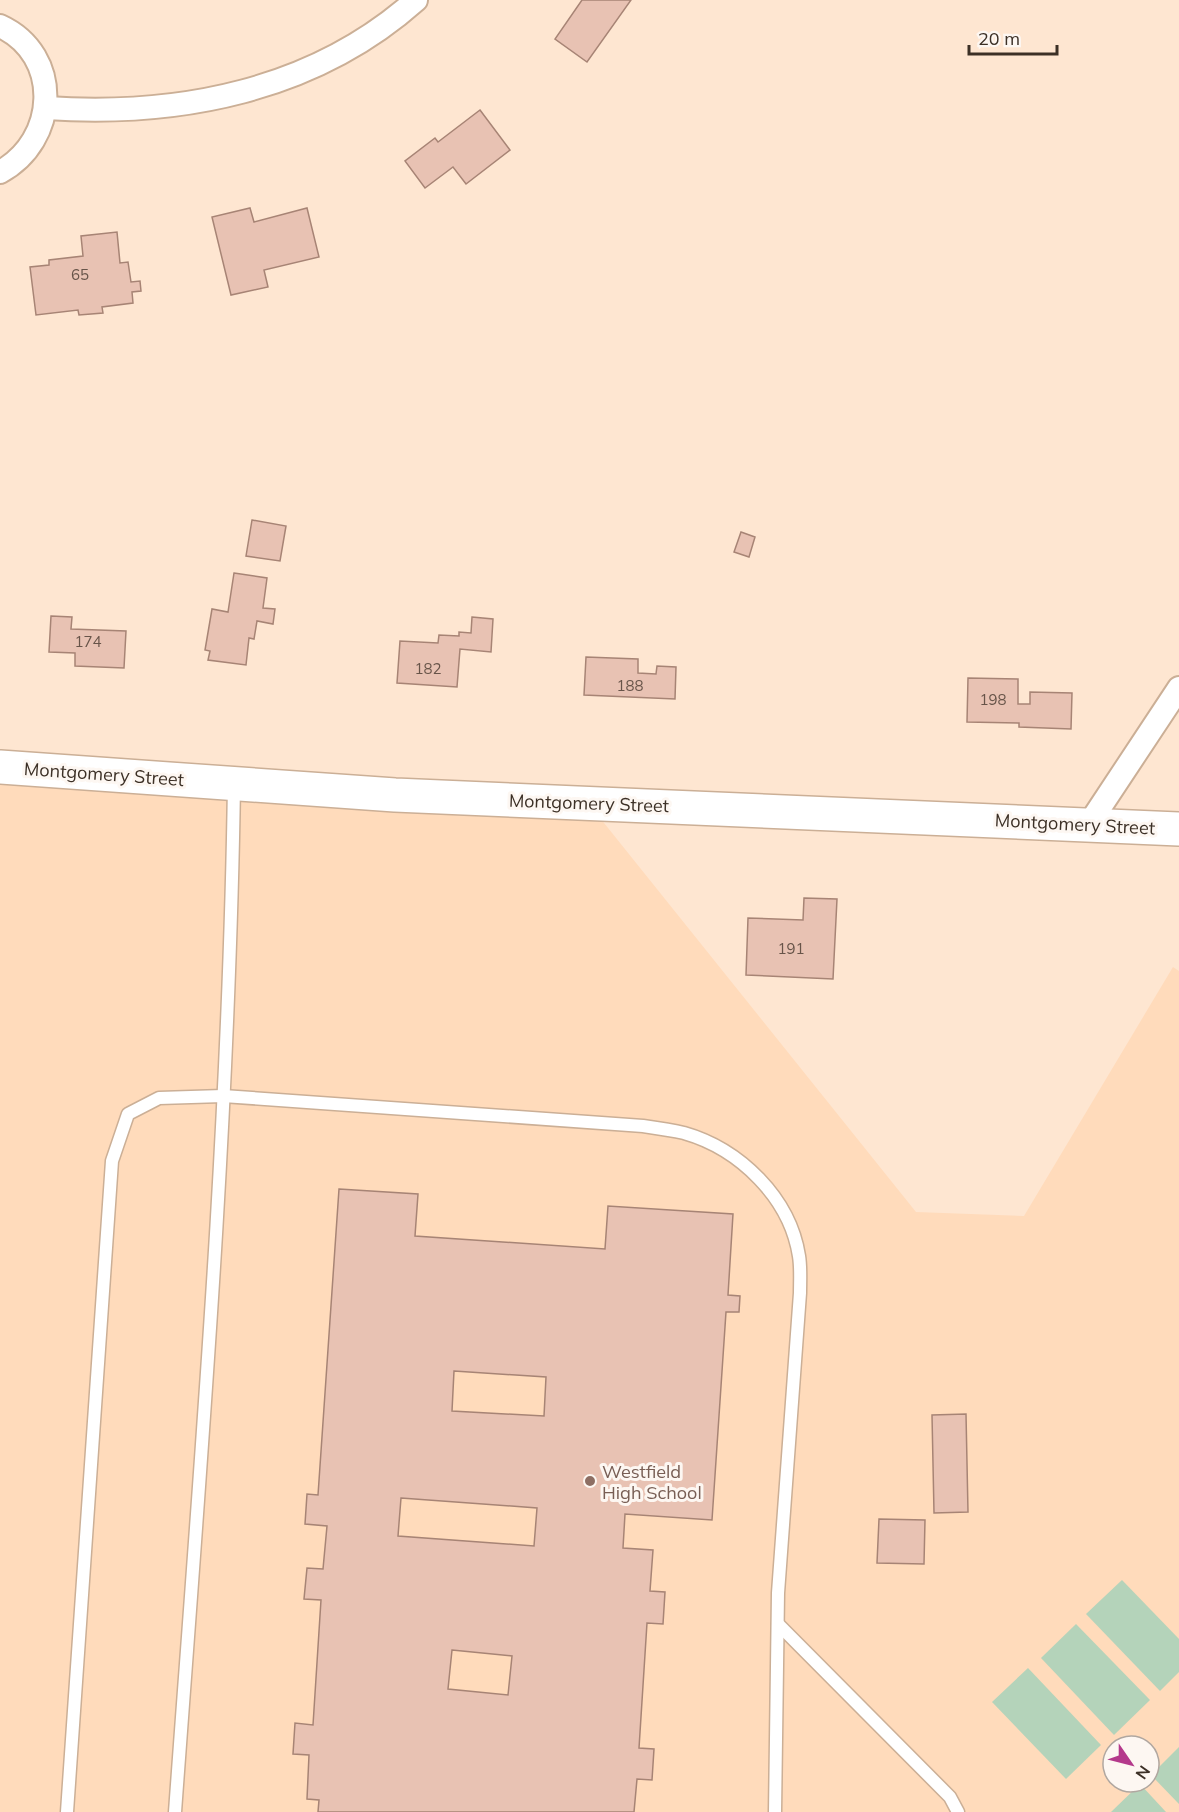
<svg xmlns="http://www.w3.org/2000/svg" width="1179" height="1812" font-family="Mulish,sans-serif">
	<rect width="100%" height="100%" fill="#fee6d1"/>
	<path fill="#ffdbbb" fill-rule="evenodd" d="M 0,766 L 588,803 L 916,1212 L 1024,1216 L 1173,967 L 1179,971 L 1179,1812 L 0,1812 ZM 1113,1746 L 1149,1746 L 1149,1782 L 1113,1782 Z"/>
	<g fill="#b4d3ba">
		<path d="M 1122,1580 L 1179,1639 L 1179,1672 L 1160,1691 L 1086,1614 Z"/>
		<path d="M 1076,1624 L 1150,1700 L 1114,1735 L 1041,1658 Z"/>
		<path d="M 1028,1668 L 1101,1745 L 1066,1779 L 992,1702 Z"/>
		<path d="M 1179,1747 L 1179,1804 L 1151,1775 Z"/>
		<path d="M 1140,1784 L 1166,1812 L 1111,1812 Z"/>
	</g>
	<g fill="#e8c2b3" stroke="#a78475" stroke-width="1.5" fill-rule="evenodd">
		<path d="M 582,0 L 631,0 L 587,62 L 555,39 Z"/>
		<path d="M 480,110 L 510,150 L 466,184 L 453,167 L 425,188 L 405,161 L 435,138 L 438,142 Z"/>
		<path d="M 250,208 L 254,222 L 307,208 L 319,257 L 264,270 L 268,287 L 231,295 L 212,217 Z"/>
		<path d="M 117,232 L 120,263 L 128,262 L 131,282 L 140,281 L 141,291 L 132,292 L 133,303 L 102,307 L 103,313 L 79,315 L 78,310 L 36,315 L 30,267 L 49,265 L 49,260 L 83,256 L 81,236 Z"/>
		<path d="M 252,520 L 286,526 L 280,561 L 246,556 Z"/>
		<path d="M 741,532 L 755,537 L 749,557 L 734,552 Z"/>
		<path d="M 234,573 L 267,578 L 263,608 L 275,609 L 273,624 L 257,621 L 254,639 L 249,638 L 246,665 L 208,660 L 210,651 L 205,650 L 212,609 L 228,612 Z"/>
		<path d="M 51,616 L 72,617 L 71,629 L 126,631 L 124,668 L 75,666 L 75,653 L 49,652 Z"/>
		<path d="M 472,617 L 493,619 L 491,652 L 460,649 L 457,687 L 397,683 L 400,641 L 438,643 L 439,635 L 459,636 L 459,632 L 471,633 Z"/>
		<path d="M 586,657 L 638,659 L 638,673 L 656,674 L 657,666 L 676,667 L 675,699 L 584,695 Z"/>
		<path d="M 968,678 L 1018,679 L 1018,704 L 1030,704 L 1030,692 L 1072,693 L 1071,729 L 1019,727 L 1019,723 L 967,722 Z"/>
		<path d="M 804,898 L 837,899 L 833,979 L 746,975 L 748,918 L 803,920 Z"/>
		<path d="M 339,1189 L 418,1194 L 415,1236 L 605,1249 L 608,1206 L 733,1214 L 728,1295 L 740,1296 L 739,1312 L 726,1312 L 712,1520 L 625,1514 L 623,1548 L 653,1550 L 650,1591 L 665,1592 L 663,1624 L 647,1623 L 639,1748 L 654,1749 L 652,1780 L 637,1779 L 634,1812 L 318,1812 L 319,1800 L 307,1799 L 309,1755 L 293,1754 L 295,1723 L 313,1725 L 321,1600 L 304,1599 L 307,1568 L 323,1569 L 327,1526 L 305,1524 L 307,1494 L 318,1495 ZM 454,1371 L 546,1377 L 544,1416 L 452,1411 ZM 401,1498 L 537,1508 L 534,1546 L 398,1536 ZM 452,1650 L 512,1656 L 508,1695 L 448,1689 Z"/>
		<path d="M 966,1414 L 968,1512 L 934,1513 L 932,1415 Z"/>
		<path d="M 879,1519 L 925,1520 L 924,1564 L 877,1563 Z"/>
	</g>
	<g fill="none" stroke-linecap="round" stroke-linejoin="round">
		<g stroke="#cbaf96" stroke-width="15">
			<g id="lane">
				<path d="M 778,1624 L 950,1797 L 958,1812"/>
				<path d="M 67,1812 L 112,1161 L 128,1114 L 159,1098 L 223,1096 L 643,1126 C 657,1128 671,1130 684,1133 C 740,1149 790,1198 799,1256 C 801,1268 800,1281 800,1293 L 778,1593 L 775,1812"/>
				<path d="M 175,1812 C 200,1470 229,1127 234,784"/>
			</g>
		</g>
		<g stroke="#cbaf96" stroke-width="26">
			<g id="street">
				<path d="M 0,26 C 63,55 58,141 0,172"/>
				<path d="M 46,108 C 179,117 314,91 416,0"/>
				<path d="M 1089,824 L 1179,688"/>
			</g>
		</g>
		<g stroke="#cbaf96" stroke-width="36">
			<path id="secondary" d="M 0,767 L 395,795 L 1179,829"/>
		</g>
		<use href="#lane" stroke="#fff" stroke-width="12"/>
		<use href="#street" stroke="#fff" stroke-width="22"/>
		<use href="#secondary" stroke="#fff" stroke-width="33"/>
	</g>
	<circle fill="#8d6e63" stroke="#fdf7f2" stroke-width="2" cx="590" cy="1481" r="6"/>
	<g text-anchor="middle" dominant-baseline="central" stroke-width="6" stroke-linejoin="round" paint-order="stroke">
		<g font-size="15" fill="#675449">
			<text x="80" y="274">65</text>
			<text x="88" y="641">174</text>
			<text x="428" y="668">182</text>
			<text x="630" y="685">188</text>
			<text x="993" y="699">198</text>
			<text x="791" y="948">191</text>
		</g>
		<g font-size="18" fill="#3c3026" stroke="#fdf7f2">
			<text transform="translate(104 774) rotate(4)">Montgomery Street</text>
			<text transform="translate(589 803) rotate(2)">Montgomery Street</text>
			<text transform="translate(1075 824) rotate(3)">Montgomery Street</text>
		</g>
		<g font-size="18" fill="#785e54" stroke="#fdf7f2" text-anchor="start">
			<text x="602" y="1471">Westfield<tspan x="602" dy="21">High School</tspan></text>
		</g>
	</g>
	<g transform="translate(1131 1764) rotate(125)"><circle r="28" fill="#fdf7f2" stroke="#b0a7a0" stroke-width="1.5"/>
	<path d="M0-4.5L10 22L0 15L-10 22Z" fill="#b4398b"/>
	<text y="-9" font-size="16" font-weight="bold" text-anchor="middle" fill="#3c3026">N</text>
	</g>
	<path d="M969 45v9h88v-9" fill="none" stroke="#3c3026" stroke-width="3"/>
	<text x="978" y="45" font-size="18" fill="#3c3026" stroke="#fdf7f2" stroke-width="4.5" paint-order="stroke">20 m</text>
</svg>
